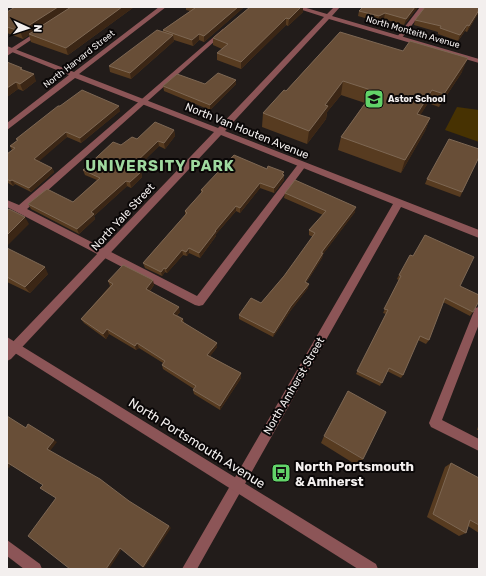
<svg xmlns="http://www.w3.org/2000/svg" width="486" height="576" font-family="Rubik,sans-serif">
	<rect width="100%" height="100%" fill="#221c1a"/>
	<path fill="#473202" d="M 457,107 L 479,110 L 479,142 L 445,130 Z"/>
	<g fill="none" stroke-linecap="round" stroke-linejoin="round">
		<g fill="#8c5557" fill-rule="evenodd">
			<path d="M 420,7 L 426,7 L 401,39 L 397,39 L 397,37 Z"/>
			<path d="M 223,29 L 226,31 L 225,32 L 27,209 L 197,296 L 299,163 L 305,163 L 305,167 L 203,305 L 199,306 L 195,305 L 7,207 L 7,200 L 19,205 Z"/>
			<path d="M 38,31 L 43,32 L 7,56 L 7,51 Z"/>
			<path d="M 479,307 L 479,324 L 442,420 L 479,439 L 479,451 L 431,427 L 429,423 L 474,311 L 475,308 Z"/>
			<path d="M 7,540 L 40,564 L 42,569 L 24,569 L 7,556 Z"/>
		</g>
		<path fill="#8c5557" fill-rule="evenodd" d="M 159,7 L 166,7 L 79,74 L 218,128 L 324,17 L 293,7 L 303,7 L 327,14 L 334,7 L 340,7 L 332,16 L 479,59 L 479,63 L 329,19 L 225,131 L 479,230 L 479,238 L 401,207 L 197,569 L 182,569 L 393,204 L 221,135 L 11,359 L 7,361 L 7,348 L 214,132 L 75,78 L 7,130 L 7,123 L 69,75 L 7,50 L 7,46 L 74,72 Z"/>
		<path fill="#8c5557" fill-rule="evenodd" d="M 7,337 L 376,564 L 378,569 L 358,569 L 7,348 Z"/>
	</g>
	<g fill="#573b20">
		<path d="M 134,7 L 68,55 L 31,42 L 29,35 L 23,39 L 7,33 L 7,12 Z"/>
		<path d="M 186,7 L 243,7 L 243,8 L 204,42 L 199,40 L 193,46 L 174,40 L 174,41 L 131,79 L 110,72 L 109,66 L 163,32 L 163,30 L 190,11 L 186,10 Z"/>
		<path d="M 250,7 L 303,7 L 303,12 L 288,26 L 286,25 L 241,69 L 217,60 L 217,53 L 222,49 L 213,45 L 213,38 Z"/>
		<path d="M 418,7 L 404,25 L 384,19 L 378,22 L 358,16 L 359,11 Z"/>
		<path d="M 479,7 L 479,12 L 467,32 L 465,31 L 458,41 L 438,34 L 438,32 L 414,25 L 415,20 Z"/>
		<path d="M 340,32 L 462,72 L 439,107 L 428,103 L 420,115 L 430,118 L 425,131 L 401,173 L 338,150 L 341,137 L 365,103 L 341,95 L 327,112 L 326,119 L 307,144 L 262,127 L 263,113 L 286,91 Z"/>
		<path d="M 7,62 L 23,70 L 36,81 L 23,91 L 18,89 L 7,97 Z"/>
		<path d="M 236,80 L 236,84 L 210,110 L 164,91 L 163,86 L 205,84 Z"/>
		<path d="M 60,106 L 120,111 L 81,143 L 67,137 L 38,161 L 52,168 L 54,172 L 31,192 L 15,184 L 13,186 L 8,183 L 7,184 L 7,154 L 12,150 L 10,146 L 17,141 L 16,139 Z"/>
		<path d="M 174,130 L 175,136 L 165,149 L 159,146 L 135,169 L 141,172 L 142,177 L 131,188 L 127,186 L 94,216 L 95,219 L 79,234 L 31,209 L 28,204 L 73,202 L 97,180 L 85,175 L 83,170 L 121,145 L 137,139 Z"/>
		<path d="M 479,157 L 460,197 L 425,184 L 427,179 Z"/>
		<path d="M 267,169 L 283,175 L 284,180 L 274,193 L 260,188 L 240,213 L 236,211 L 216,234 L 216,236 L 200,258 L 189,253 L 187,256 L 183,255 L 167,273 L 165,272 L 162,276 L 145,268 L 143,263 L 185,215 L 185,211 L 201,193 L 201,190 Z"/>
		<path d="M 285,193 L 355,212 L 323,254 L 322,258 L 306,283 L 308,288 L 291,310 L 273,337 L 239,319 L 239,315 L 261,303 L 284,276 L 313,237 L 309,235 L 309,230 L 323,215 L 284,198 Z"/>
		<path d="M 7,248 L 48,274 L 30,293 L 7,282 Z"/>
		<path d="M 399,275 L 460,286 L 473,312 L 470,316 L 443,302 L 429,340 L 426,344 L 418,340 L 403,375 L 401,378 L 387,371 L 380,386 L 356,374 L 386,314 L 383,313 L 399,280 L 397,279 Z"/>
		<path d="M 108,281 L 154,285 L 150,291 L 180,312 L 177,315 L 183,319 L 184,323 L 217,343 L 217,347 L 210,356 L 241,373 L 241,378 L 220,410 L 194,394 L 193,390 L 194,389 L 163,369 L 162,365 L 163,363 L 139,348 L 136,350 L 109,334 L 106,339 L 84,323 L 81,319 L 110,286 Z"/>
		<path d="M 479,423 L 479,430 L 477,430 Z"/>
		<path d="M 324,436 L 363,459 L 358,466 L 321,443 Z"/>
		<path d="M 451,463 L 479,478 L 479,533 L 468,526 L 466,533 L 459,536 L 427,517 L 445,467 Z"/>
	</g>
	<g fill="#3b2615">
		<path d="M 58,7 L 71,7 L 23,39 L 20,31 Z"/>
		<path d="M 122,7 L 134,7 L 68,55 L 66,48 Z"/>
		<path d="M 238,7 L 243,7 L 243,8 L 204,42 L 204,36 Z"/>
		<path d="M 301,7 L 303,7 L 303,12 L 288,26 L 289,19 Z"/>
		<path d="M 415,7 L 418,7 L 404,25 L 406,19 Z"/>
		<path d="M 479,10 L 479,12 L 467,32 L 469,26 Z"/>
		<path d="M 385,13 L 384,19 L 378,22 L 379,16 Z"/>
		<path d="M 286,18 L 286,25 L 241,69 L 241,62 Z"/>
		<path d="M 467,25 L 465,31 L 458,41 L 460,35 Z"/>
		<path d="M 199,34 L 199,40 L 193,46 L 192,40 Z"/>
		<path d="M 173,35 L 174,41 L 131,79 L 130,73 Z"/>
		<path d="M 468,58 L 462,72 L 439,107 L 444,94 Z"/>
		<path d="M 34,74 L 36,81 L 23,91 L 20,84 Z"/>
		<path d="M 236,80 L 236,84 L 210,110 L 210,105 Z"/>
		<path d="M 343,81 L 341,95 L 327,112 L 326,119 L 307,144 L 309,131 L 325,105 Z"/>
		<path d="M 16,82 L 18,89 L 7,97 L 7,88 Z"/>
		<path d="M 432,90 L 428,103 L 413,127 L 417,114 Z"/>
		<path d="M 119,106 L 120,111 L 81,143 L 80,138 Z"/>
		<path d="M 430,118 L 425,131 L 401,173 L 405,160 Z"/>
		<path d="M 174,130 L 175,136 L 165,149 L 164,143 Z"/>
		<path d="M 66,132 L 67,137 L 36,164 L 34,159 Z"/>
		<path d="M 158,141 L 159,146 L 132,173 L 131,167 Z"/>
		<path d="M 52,168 L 54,172 L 31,192 L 29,188 Z"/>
		<path d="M 141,172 L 142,177 L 131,188 L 130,182 Z"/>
		<path d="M 284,172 L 283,177 L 284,175 L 284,180 L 274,193 L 274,188 Z"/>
		<path d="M 12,180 L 15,184 L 13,186 L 10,181 Z"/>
		<path d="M 126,181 L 127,186 L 94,216 L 95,219 L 79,234 L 77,229 L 91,212 Z"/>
		<path d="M 260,183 L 260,188 L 240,213 L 240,208 Z"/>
		<path d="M 236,206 L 236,211 L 216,234 L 216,236 L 200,258 L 199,253 L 215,231 Z"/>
		<path d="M 356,207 L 355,212 L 323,254 L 322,258 L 304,286 L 305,282 L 321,253 Z"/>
		<path d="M 25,217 L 29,224 L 7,246 L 7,235 Z"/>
		<path d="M 189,248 L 189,253 L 187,256 L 186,252 Z"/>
		<path d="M 182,250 L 183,255 L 167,273 L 166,269 Z"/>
		<path d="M 45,267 L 48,274 L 30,293 L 25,287 Z"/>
		<path d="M 164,268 L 165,272 L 162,276 L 161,272 Z"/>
		<path d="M 153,280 L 154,285 L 147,294 L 146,289 Z"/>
		<path d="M 309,284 L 308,288 L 291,310 L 273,337 L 274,333 L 291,306 Z"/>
		<path d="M 179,307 L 180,312 L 174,318 L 173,314 Z"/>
		<path d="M 107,329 L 109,334 L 106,339 L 103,334 Z"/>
		<path d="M 137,343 L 139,348 L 136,350 L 135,346 Z"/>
		<path d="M 217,343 L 217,347 L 208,359 L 207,355 Z"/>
		<path d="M 241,373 L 241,378 L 220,410 L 220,406 Z"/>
		<path d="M 54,440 L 57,442 L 50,451 L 47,449 Z"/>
		<path d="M 8,463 L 11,465 L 9,468 L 7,467 L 7,464 Z"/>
		<path d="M 169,526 L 171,528 L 144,568 L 143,567 Z"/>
		<path d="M 120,548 L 122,549 L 109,569 L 106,569 Z"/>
	</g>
	<g fill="#684e37" stroke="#7d6753">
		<path d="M 15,7 L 58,7 L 20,31 L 7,27 L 7,12 Z"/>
		<path d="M 71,7 L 122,7 L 66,48 L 29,34 Z"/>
		<path d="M 193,7 L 238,7 L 204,36 L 199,34 L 192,40 L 163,30 L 195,8 Z"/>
		<path d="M 250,7 L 301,7 L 289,19 L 286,18 L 241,62 L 217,53 L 228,44 L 213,38 Z"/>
		<path d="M 363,7 L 415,7 L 406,19 L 385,13 L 379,16 L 359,11 Z"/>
		<path d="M 425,7 L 479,7 L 479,10 L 469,26 L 467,25 L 460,35 L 440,28 L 441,26 L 415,20 Z"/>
		<path d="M 157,30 L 173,35 L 130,73 L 109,66 Z"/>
		<path d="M 340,32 L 403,51 L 410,41 L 468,58 L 444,94 L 432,90 L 417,114 L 430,118 L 405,160 L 341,137 L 374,91 L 343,81 L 325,105 L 328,106 L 309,131 L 263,113 L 284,90 L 286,91 Z"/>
		<path d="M 7,62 L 22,68 L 20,69 L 34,74 L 20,84 L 16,82 L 7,88 Z"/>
		<path d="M 218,73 L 236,80 L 210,105 L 163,86 L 177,74 L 205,84 Z"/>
		<path d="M 82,90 L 119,106 L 80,138 L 66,132 L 34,159 L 52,168 L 29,188 L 12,180 L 10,181 L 7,179 L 7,154 L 15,148 L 10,146 L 18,140 L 16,139 L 58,106 L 60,106 Z"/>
		<path d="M 155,122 L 174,130 L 164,143 L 158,141 L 131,167 L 141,172 L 130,182 L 126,181 L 91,212 L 94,214 L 77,229 L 28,204 L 47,189 L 73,202 L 100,178 L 83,170 L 113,142 L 121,145 L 132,137 L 137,139 Z"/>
		<path d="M 449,139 L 479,149 L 479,157 L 462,192 L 427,179 Z"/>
		<path d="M 234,155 L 267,169 L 268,166 L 284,172 L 282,174 L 284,175 L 274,188 L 260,183 L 240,208 L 236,206 L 215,231 L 216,231 L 199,253 L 189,248 L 186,252 L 182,250 L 166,269 L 164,268 L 161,272 L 143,263 L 187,213 L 185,211 L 203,191 L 201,190 Z"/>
		<path d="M 295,180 L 356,207 L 321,253 L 323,253 L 305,282 L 309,284 L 291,306 L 274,333 L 239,315 L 251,298 L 261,303 L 284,276 L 315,233 L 309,230 L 326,211 L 285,193 Z"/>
		<path d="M 9,209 L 25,217 L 7,235 L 7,210 Z"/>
		<path d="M 425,235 L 474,257 L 460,286 L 479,295 L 479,301 L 473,312 L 445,298 L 429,340 L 420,336 L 403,375 L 389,368 L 382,383 L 357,371 L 388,310 L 384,309 L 401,276 L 399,275 L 410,255 L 413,256 Z"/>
		<path d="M 7,248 L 45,267 L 25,287 L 7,277 Z"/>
		<path d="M 123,265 L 153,280 L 146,289 L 179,307 L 173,314 L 183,319 L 181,321 L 217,343 L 207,355 L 241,373 L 220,406 L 193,390 L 196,386 L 162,365 L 165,361 L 137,343 L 135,346 L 107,329 L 103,334 L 81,319 L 113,284 L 108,281 Z"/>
		<path d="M 348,391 L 386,412 L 363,459 L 324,436 Z"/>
		<path d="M 7,416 L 26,428 L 28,424 L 54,440 L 47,449 L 100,479 L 129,501 L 169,526 L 143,567 L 120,548 L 106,569 L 70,569 L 28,536 L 56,498 L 40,488 L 43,485 L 8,463 L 7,464 Z"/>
		<path d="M 451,463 L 479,478 L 479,525 L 470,520 L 466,533 L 433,514 Z"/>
	</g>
	<defs>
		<g id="school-square" transform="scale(1)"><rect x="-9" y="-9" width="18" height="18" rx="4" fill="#62d469" stroke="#0a0707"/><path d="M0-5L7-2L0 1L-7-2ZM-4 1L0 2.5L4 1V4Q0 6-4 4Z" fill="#111"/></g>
		<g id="bus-square" transform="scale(1)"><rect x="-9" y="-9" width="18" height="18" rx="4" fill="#62d469" stroke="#0a0707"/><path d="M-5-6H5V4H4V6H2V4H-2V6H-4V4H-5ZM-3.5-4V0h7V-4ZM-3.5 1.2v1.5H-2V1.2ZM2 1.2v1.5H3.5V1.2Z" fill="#111"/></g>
	</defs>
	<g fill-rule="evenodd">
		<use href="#school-square" x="374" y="99"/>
		<use href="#bus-square" x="281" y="473"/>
	</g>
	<g text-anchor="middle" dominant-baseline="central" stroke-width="4" stroke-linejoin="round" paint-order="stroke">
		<g font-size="9" fill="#f3efee" stroke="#0a0707">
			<text transform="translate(413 32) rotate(16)">North Monteith Avenue</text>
			<text transform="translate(79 59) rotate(-38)">North Harvard Street</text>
		</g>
		<g font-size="9" font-weight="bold" fill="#f3efee" stroke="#0a0707" text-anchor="start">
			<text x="388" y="99">Astor School</text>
		</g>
		<g font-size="11" fill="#f3efee" stroke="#0a0707">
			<text transform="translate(247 131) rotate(22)">North Van Houten Avenue</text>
			<text transform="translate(123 217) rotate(-47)">North Yale Street</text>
			<text transform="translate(294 386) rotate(-60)">North Amherst Street</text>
		</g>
		<g font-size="13" fill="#f3efee" stroke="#0a0707">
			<text transform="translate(197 443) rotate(32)">North Portsmouth Avenue</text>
		</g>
		<g font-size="13" font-weight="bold" fill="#f3efee" stroke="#0a0707" text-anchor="start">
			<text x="295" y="466">North Portsmouth<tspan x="295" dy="15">&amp; Amherst</tspan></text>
		</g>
		<g font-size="15" font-weight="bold" letter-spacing="1" fill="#9fd99f" stroke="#0a0707">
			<text x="160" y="166">UNIVERSITY PARK</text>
		</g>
	</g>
	<rect width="486" height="576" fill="none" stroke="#f3efee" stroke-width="16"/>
	<g transform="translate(28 28) rotate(93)" stroke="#0a0707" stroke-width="3" paint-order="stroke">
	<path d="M0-3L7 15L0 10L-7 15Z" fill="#f3efee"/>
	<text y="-6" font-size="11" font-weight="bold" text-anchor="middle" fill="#f3efee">N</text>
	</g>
</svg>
